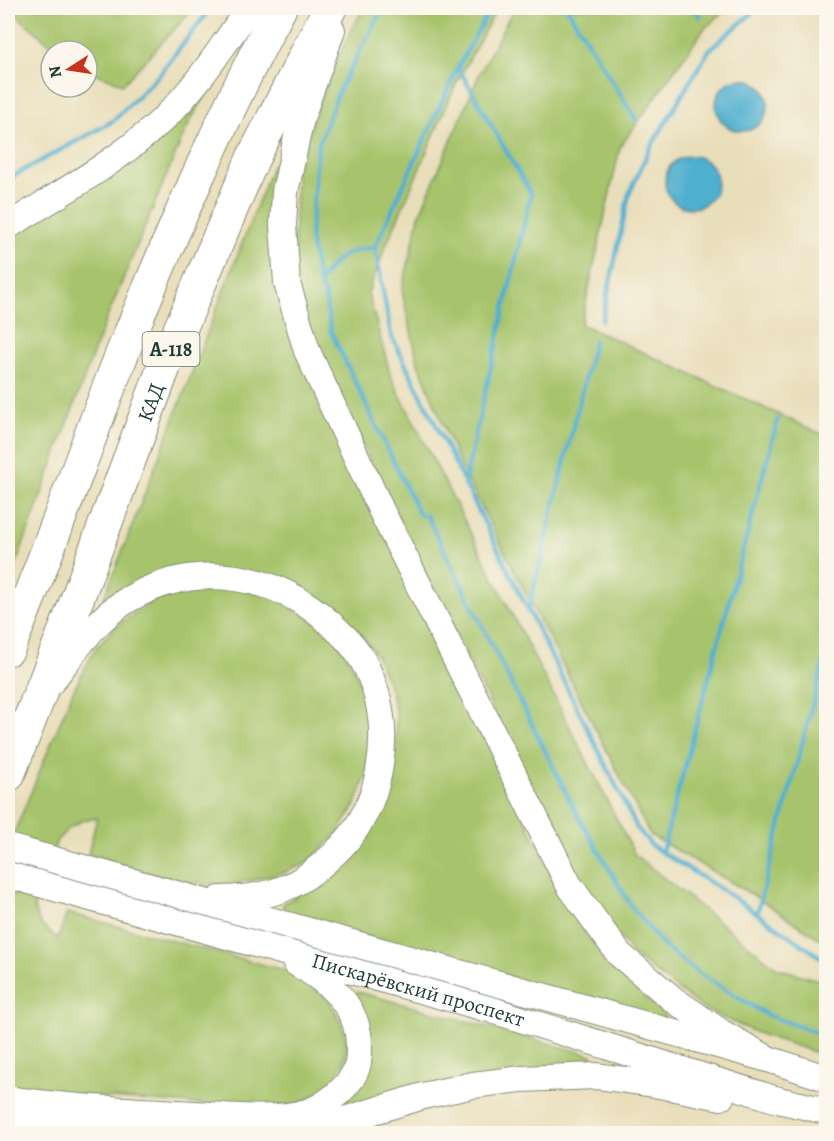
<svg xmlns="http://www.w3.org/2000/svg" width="834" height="1141" font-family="Alegreya,serif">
	<rect width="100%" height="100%" fill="#fbf7ec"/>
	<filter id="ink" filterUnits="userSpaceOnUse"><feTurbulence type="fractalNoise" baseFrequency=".0167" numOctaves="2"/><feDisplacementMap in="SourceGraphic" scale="12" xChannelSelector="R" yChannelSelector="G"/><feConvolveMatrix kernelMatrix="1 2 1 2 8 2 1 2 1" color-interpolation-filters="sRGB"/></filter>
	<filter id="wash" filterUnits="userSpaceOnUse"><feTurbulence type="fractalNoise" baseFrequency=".008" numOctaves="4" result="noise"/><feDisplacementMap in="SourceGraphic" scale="24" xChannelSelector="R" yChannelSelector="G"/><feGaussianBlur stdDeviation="1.35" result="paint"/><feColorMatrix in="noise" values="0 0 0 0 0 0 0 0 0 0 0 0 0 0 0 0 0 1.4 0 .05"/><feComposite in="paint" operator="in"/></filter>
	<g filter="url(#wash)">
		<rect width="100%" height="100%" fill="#e9deba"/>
		<g fill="#a7c46c" stroke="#638050" stroke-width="1.5">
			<path d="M 8,8 L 194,8 L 123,84 L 87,70 L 87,51 L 58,51 Z"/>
			<path d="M 364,8 L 497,8 L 456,84 L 385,248 L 368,293 L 391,377 L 635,855 L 777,968 L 826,982 L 826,1056 L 757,1033 L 702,1008 L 633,955 L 579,885 L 316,350 L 294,284 L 296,171 L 321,97 L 349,34 Z"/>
			<path d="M 514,8 L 728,8 L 704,29 L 620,147 L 581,324 L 826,436 L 826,943 L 753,895 L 650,835 L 458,461 L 418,363 L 402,291 L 419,216 L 479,75 Z"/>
			<path d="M 203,90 L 205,96 L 191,119 L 178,148 L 101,332 L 8,586 L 8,237 Z"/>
			<path d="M 273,164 L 278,167 L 275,285 L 560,893 C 576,918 592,944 612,966 C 628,984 646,999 665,1014 L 663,1021 L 282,912 L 283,904 L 323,880 L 339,866 L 371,826 L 382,807 L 396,748 L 396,713 L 390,688 L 375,653 L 358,631 L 324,600 L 285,580 L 125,590 L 104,598 Z"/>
			<path d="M 204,586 L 272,593 L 337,637 L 357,676 L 369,710 L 372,739 L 367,774 L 355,806 L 337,834 L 307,863 L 283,873 L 238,883 L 208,885 L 172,880 L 88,854 L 97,818 L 81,821 L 69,828 L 57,840 L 34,907 C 37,923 45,930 58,938 L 67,913 L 291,972 L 328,999 L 341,1021 L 346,1040 L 343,1061 L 336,1078 L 325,1091 L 301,1103 L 267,1109 L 8,1091 L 8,848 L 72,693 L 96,647 L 120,623 L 157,598 Z"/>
			<path d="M 358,992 L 592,1055 L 593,1064 L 339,1112 L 354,995 Z"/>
		</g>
		<g fill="#50afcf" stroke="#387682" stroke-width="1.5">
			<circle cx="742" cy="105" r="26"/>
			<circle cx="691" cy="182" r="26"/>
		</g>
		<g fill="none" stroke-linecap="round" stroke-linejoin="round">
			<g stroke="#50afcf" stroke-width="4.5">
				<path d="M 383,8 L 340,88 L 318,146 L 310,238 L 319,283 L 325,296 L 331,332 L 419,514 L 427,516 L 577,814 L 631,906 L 664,946 L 700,974 L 767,1015 L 826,1036"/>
				<path d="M 491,8 L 458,67 L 375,247 L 391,335 L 637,828 L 652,846 L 730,895 L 826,961"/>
				<path d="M 567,8 L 636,120"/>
				<path d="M 694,8 L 700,17"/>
				<path d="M 458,67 L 531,194 L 464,484"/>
				<path d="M 8,179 L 113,121 L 159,75 L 211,8"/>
				<path d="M 319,283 C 336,257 344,251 375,247"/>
				<path d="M 602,320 L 629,194 L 649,150 L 709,50 L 758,8"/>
				<path d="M 528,612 L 594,341"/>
				<path d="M 662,852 L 778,419"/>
				<path d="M 757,913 L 826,654"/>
			</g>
		</g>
	</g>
	<g filter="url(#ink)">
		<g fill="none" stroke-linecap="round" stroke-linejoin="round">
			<g stroke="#848e77" stroke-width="28">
				<g id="secondary">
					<path d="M 332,30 L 301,118 L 285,192 L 283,225 L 287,283 L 307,351 L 382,512 L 569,885 L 619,954 L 674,1000 L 722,1033 L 768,1059"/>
					<path d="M 8,226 C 59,194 114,164 159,123 C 195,90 222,47 249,8"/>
					<path d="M 52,681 C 75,651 96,618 129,599 C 196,560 275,573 331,624 C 343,635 355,646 363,661 C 382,696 386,733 379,771 C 373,803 358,832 334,854 C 297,889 271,898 220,899"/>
					<path d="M 8,847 L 768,1059 L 826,1078"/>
					<path id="s1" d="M 8,875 L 492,1010 L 778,1100 L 826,1111"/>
					<path d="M 8,1099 C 69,1108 132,1110 194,1114 C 231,1116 270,1122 307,1112 C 326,1106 354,1084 358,1063 C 359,1058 359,1051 359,1045 C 359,1005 327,981 296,963"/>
					<path d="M 8,1124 L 58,1121 L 153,1131 L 210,1134"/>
					<path d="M 289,1134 L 318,1128 L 423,1096 L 473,1085 L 521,1079 L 597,1076 L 654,1084 L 721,1097"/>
				</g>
			</g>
			<g stroke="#848e77" stroke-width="35">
				<g id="highway">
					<path d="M 8,649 C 50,550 84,449 124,349 C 172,233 221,118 280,8"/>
					<path id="s2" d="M 8,775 L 73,610 L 164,367 L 253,158 L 330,8"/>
				</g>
			</g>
			<use href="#secondary" stroke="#fff" stroke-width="26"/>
			<use href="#highway" stroke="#fff" stroke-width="33"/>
		</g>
	</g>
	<g text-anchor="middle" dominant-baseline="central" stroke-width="6" stroke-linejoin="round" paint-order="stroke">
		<rect fill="#fbf7ec" stroke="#61756b" stroke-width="1.5" x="142.5" y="332" width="57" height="34" rx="4.5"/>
		<g font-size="20" font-weight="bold" fill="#1f3d34">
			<text x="171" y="349">А-118</text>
		</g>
		<g font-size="21" fill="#1f3d34" stroke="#fbf7ec">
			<text stroke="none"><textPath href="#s2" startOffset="399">КАД</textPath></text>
			<text stroke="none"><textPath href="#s1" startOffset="426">Пискарёвский проспект</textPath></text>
		</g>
	</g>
	<rect width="834" height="1141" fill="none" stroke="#fbf7ec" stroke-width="30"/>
	<g transform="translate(69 69) rotate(258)"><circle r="28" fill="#fbf7ec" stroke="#a3ada2" stroke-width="1.5"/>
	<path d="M0-4.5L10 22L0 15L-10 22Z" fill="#c8321e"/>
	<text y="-9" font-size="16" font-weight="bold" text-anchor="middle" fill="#1f3d34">N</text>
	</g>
</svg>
